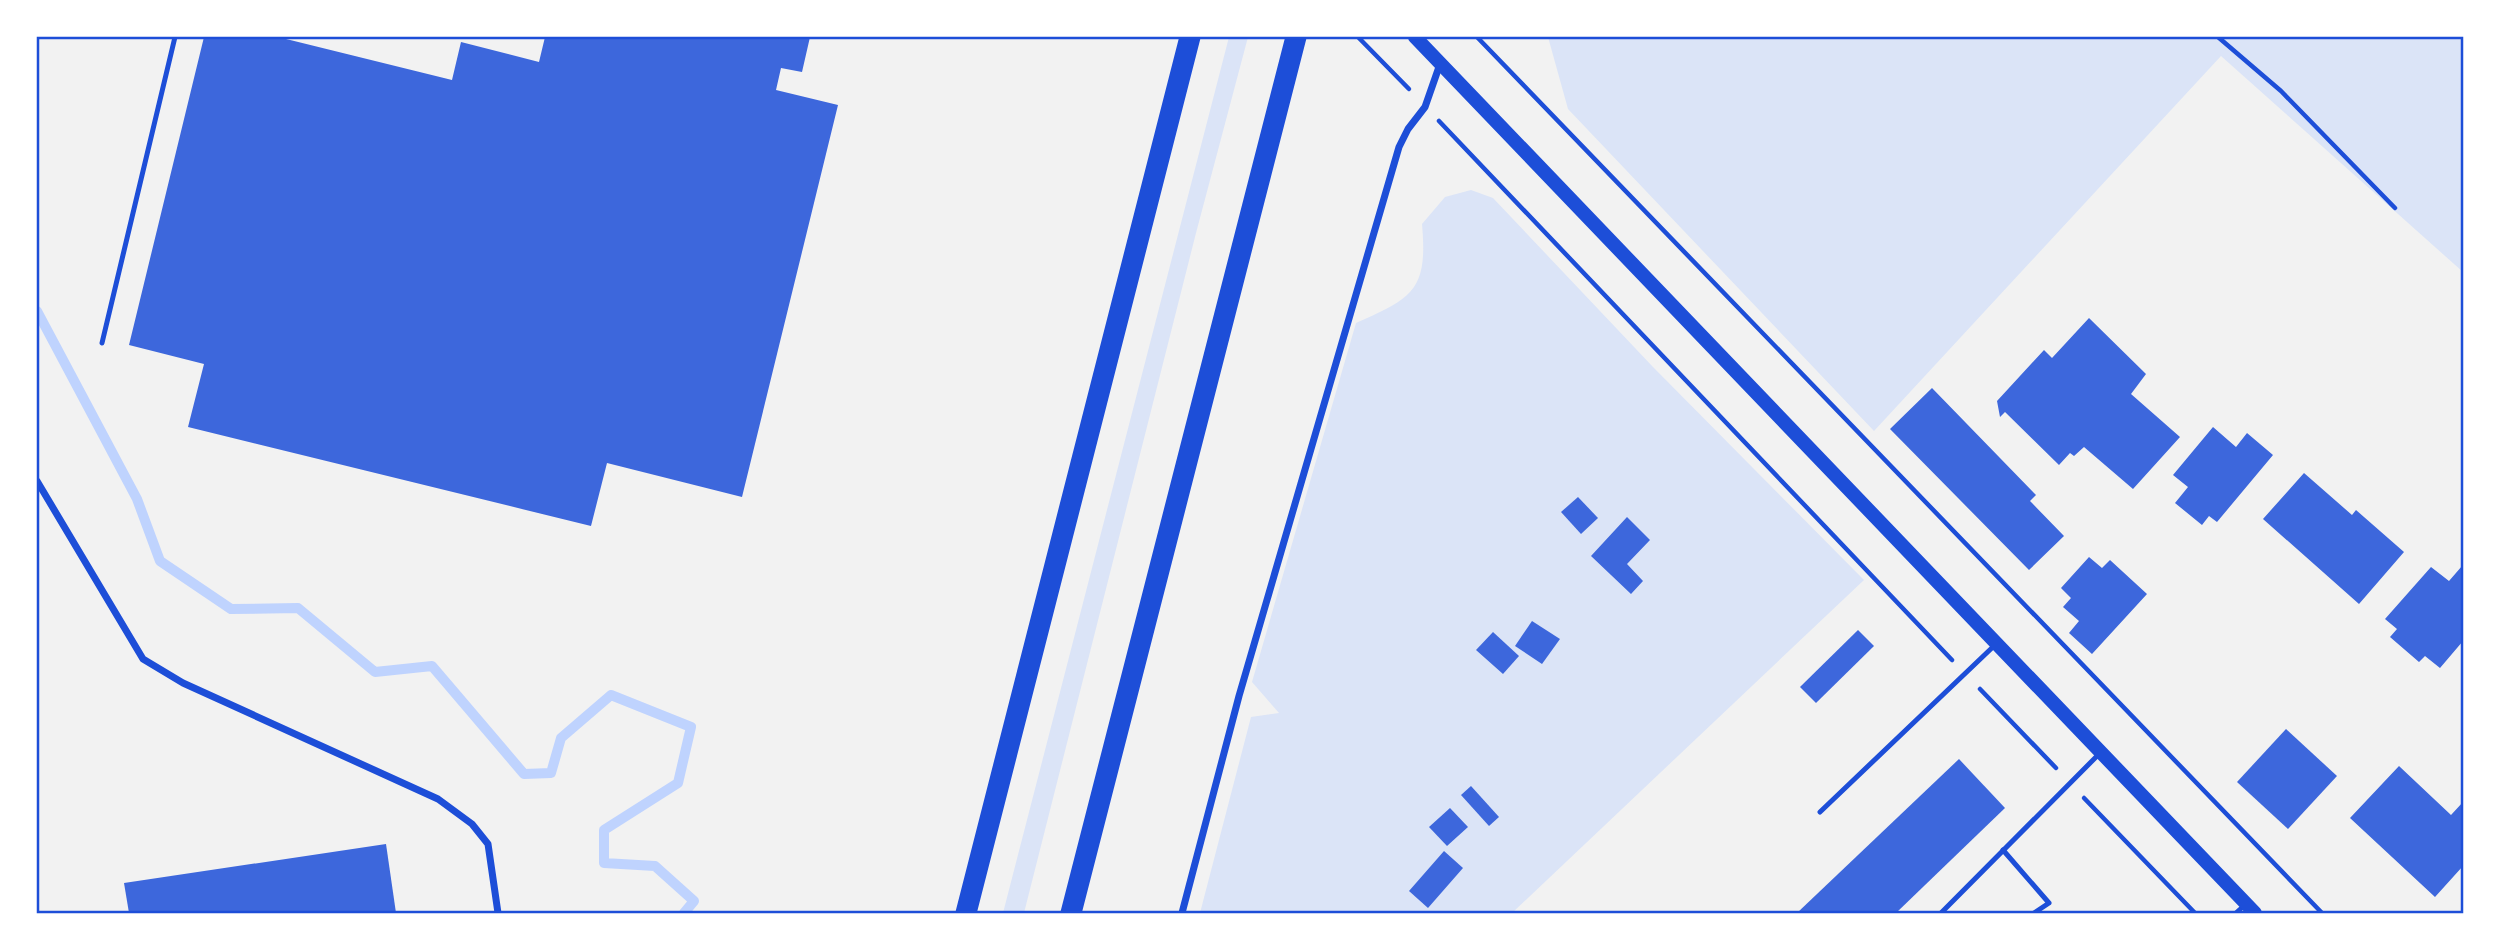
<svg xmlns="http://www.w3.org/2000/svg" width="2500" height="950" font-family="Lora,serif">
	<rect width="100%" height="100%" fill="#f2f2f2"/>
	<g fill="#dbe4f7">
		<path d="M 1229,37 L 1248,37 L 1196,233 L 1024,913 L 1003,913 Z"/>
		<path d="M 1548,37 L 2463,37 L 2463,272 L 2221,56 L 1874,431 L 1568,109 Z"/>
		<path d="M 1471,190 L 1493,198 L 1653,367 L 1864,580 L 1512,913 L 1200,913 L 1251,717 L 1279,713 L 1252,682 L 1356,323 C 1413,298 1428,290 1422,224 L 1445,197 Z"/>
	</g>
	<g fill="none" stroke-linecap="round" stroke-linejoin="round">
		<path stroke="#bfd3fe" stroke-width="10" d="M 37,311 L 137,499 L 160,561 L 231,609 L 298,608 L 375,672 L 432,666 L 524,774 L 551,773 L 561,738 L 611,695 L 691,727 L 678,783 L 604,830 L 604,863 L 655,866 L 694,901 L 684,913"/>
	</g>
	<g fill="#3d67dc">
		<path d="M 204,37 L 278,37 L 452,80 L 461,42 L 539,62 L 545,37 L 810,37 L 802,72 L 781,68 L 776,90 L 838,105 L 742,497 L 607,463 L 591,526 L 188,427 L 204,364 L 129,345 Z"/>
		<path d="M 2089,318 L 2146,374 L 2131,394 L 2180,437 L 2133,489 L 2084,447 L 2074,456 L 2070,453 L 2059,465 L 2005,412 L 2000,417 L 1997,401 L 2044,350 L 2052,358 Z"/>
		<path d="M 1932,388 L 2036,495 L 2030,501 L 2064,536 L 2029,570 L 1890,429 Z"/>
		<path d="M 2213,427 L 2236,447 L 2247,433 L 2273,455 L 2217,522 L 2209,516 L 2202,525 L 2175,503 L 2188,487 L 2173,475 Z"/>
		<path d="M 2304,473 L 2352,515 L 2356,510 L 2404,552 L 2359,604 L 2263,519 Z"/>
		<path d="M 1578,497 L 1598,518 L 1581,534 L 1561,512 Z"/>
		<path d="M 1627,517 L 1650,540 L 1627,564 L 1643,581 L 1631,594 L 1591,556 Z"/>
		<path d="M 2089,557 L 2102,568 L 2110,560 L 2147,594 L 2092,654 L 2069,633 L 2079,621 L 2063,607 L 2071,598 L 2061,588 Z"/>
		<path d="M 2462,566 L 2463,641 L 2440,668 L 2425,656 L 2419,662 L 2390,637 L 2397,629 L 2385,619 L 2431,567 L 2449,581 Z"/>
		<path d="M 1532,621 L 1560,639 L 1542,664 L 1515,646 Z"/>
		<path d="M 1858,630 L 1874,646 L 1816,703 L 1800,687 Z"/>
		<path d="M 1493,632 L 1519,656 L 1503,674 L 1476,650 Z"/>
		<path d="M 2286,729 L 2337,776 L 2288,829 L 2237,782 Z"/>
		<path d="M 1959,759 L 2005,808 L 1896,913 L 1797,913 Z"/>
		<path d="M 2399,766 L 2451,815 L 2463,802 L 2463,866 L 2435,897 L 2350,818 Z"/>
		<path d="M 1471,786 L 1499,817 L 1489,826 L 1461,795 Z"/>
		<path d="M 1450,808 L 1468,827 L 1447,846 L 1429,827 Z"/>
		<path d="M 386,844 L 396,913 L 129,913 L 124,883 Z"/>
		<path d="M 1444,851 L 1463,868 L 1428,908 L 1409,891 Z"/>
	</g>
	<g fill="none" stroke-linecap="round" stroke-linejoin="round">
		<g stroke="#1d4ed8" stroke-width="4.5">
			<path d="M 1358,37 L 1409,89"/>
			<path d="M 1477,37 L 2322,913"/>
			<path d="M 2218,37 L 2281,91 L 2395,208"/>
			<path d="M 1439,121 L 1952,660"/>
			<path d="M 1980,689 L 2056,768"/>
			<path d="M 2084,798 L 2195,913"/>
		</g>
		<g stroke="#1d4ed8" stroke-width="5">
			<path d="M 102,343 L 175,37"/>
			<path d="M 1820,812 L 1996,644"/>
			<path d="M 2003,850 L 2049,903 L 2034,913"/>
			<path d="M 1941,913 L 2100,753"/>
			<path d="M 2236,913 L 2246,904"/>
		</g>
		<g stroke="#1d4ed8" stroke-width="7">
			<path d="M 37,481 L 143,659 L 183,683 L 438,799 L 472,824 L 488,844 L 498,913"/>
			<path d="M 1182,913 L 1239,696 L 1399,147 L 1408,129 L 1425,107 L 1440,64"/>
		</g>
		<path stroke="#1d4ed8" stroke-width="14" d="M 1415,37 L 2255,913"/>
		<g stroke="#1d4ed8" stroke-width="21">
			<path d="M 966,913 L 1190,37"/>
			<path d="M 1071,913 L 1296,37"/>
		</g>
	</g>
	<rect width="2500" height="950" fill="none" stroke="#ffffff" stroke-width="77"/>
	<rect x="38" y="38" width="2424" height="874" fill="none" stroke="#1d4ed8" stroke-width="2.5"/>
</svg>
